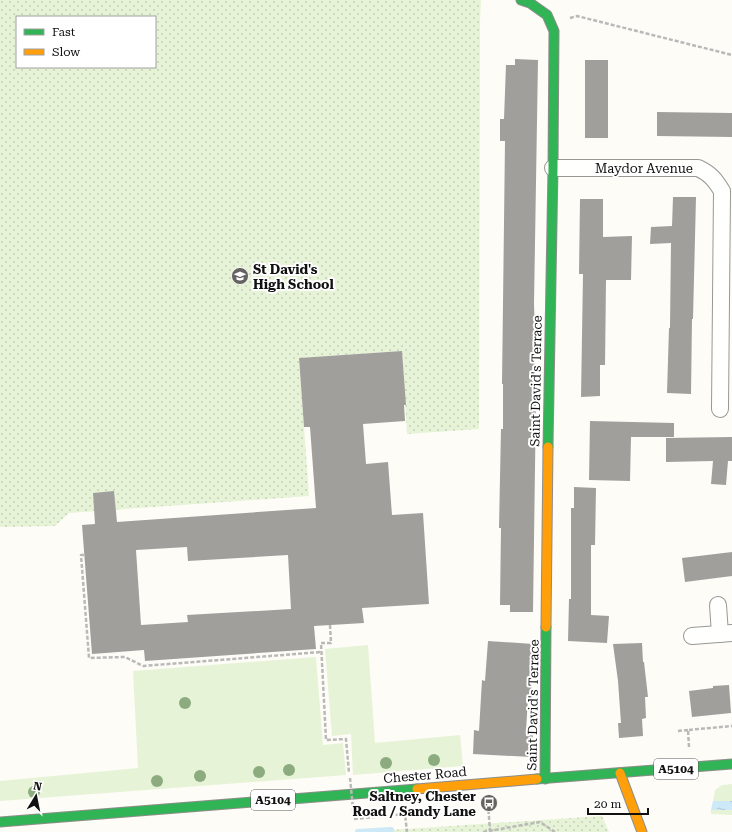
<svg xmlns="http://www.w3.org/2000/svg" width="732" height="832" font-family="'Roboto Serif',serif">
	<defs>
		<pattern id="park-dots" width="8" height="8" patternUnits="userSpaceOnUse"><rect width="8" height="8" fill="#e7f3d7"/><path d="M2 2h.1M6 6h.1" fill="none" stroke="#c5cfb8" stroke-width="1.8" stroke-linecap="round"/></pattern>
		<pattern id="water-ripples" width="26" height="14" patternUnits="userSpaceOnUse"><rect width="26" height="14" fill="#cde8f7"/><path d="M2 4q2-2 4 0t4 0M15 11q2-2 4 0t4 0" fill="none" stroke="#afc6d3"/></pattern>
	</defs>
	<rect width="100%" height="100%" fill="#fdfcf7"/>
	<g fill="#e7f3d7">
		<path d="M 368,645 L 375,743 L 460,735 L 463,766 L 353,775 L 351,734 L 332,736 L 325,649 Z"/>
		<path d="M 316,657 L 323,745 L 343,743 L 346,775 L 0,801 L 0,781 L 138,768 L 133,671 Z"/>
		<path d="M 732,784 L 732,801 L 713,801 L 715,790 L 722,785 Z"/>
		<path d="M 711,810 L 732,810 L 732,815 L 711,814 Z"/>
	</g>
	<g fill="url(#park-dots)" fill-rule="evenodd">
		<path d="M 0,0 L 481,0 L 480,21 L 479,429 L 407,434 L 402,351 L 299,358 L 309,496 L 69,513 L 55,526 L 0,527 ZM 17,17 L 155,17 L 155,67 L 17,67 Z"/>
		<path d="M 602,816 L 609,832 L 358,832 L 391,830 Z"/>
	</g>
	<path fill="url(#water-ripples)" d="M 713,801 L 732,801 L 732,810 L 711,810 Z"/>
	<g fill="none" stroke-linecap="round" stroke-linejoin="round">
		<path stroke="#cde8f7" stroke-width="6" d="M 358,832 L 391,830"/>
	</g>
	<g fill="#a19f9c" fill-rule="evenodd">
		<path d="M 515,59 L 538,60 L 534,304 L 535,334 L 534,395 L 536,395 L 533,612 L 510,612 L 510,605 L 500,605 L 501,528 L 499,528 L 501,429 L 503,429 L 503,384 L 502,384 L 505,141 L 500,141 L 500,119 L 504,119 L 506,65 L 515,65 Z"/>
		<rect x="585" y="60" width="23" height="78"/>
		<path d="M 657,112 L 732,113 L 732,137 L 657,136 Z"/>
		<path d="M 673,197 L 696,197 L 693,319 L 692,319 L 691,394 L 667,393 L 669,328 L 670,328 L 671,243 L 650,244 L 651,227 L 672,226 Z"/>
		<path d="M 580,199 L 603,199 L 603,237 L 632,236 L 631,280 L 606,280 L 605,365 L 600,365 L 600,396 L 581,397 L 583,274 L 579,274 Z"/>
		<path d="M 402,351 L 406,405 L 404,405 L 405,421 L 363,424 L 366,464 L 388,462 L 392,515 L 423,513 L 429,604 L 362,608 L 364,623 L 314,626 L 316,649 L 145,661 L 144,650 L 92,654 L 82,525 L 95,524 L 93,493 L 114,491 L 117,522 L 316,508 L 310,427 L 304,427 L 299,358 ZM 187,547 L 188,561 L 288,555 L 291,609 L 187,615 L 188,622 L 141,625 L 136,550 Z"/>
		<path d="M 590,421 L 674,423 L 674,437 L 631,437 L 630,481 L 589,480 Z"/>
		<path d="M 732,437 L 732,461 L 728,461 L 726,485 L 711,484 L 713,461 L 666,462 L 666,438 Z"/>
		<path d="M 574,487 L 596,488 L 595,545 L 591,545 L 591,615 L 609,616 L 607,643 L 568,641 L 569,599 L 571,599 L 571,508 L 574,508 Z"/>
		<path d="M 732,552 L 732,576 L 685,582 L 682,558 Z"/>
		<path d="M 488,641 L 534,644 L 531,698 L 528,698 L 526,731 L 533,732 L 532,757 L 473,754 L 474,730 L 479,731 L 482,680 L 485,681 Z"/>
		<path d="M 642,643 L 643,662 L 644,662 L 648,697 L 645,697 L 646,718 L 642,719 L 643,736 L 619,738 L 618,723 L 621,723 L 618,681 L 613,644 Z"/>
		<path d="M 729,685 L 731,713 L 692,717 L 689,691 L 713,688 L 713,686 Z"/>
	</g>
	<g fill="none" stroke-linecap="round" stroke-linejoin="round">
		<g stroke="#979795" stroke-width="18">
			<g id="street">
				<path d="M 553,168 L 698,168 C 711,174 715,180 722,191 L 720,409"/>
				<path d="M 718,605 L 720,634"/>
				<path d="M 692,636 L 732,633"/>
			</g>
		</g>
		<g stroke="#8e8d8b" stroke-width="11">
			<g id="fast">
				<path d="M 521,0 L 530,3 L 547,15 L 554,31 L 553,168 L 548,447"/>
				<path d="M 537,779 L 732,764"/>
				<path d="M 545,779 L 546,627"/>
				<path d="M 0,822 L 417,789"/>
			</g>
		</g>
		<g stroke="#8e8d8b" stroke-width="11">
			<g id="slow">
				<path d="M 546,627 L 548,447"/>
				<path d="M 620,773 L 642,832"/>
				<path d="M 417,789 L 537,779"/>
			</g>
		</g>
		<g stroke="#b9b9b8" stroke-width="2.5" stroke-dasharray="4 2" stroke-linecap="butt">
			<path d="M 570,18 L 577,16 L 732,55"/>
			<path d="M 84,555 L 81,555 L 89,658 L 125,657 L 143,666 L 321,652"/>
			<path d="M 330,625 L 331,643 L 321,643 L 326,740 L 346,739 L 349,773"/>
			<path d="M 678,731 L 688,730"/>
			<path d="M 689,747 L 688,730 L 732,726"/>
			<path d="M 488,804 L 490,831"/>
			<path d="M 354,819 L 405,814 L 407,832"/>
			<path d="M 483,832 L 540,822 L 555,832"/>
		</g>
		<use href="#street" stroke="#fffffe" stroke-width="16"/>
		<use href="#fast" stroke="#30b455" stroke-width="9"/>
		<use href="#slow" stroke="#ff9f0a" stroke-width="9"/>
		<path stroke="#b9b9b8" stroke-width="2.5" stroke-dasharray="4 2" stroke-linecap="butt" d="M 350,778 L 354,819"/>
	</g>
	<g fill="#8cac80">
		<circle cx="185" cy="703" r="6"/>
		<circle cx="434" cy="760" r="6"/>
		<circle cx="386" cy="763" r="6"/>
		<circle cx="289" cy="770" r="6"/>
		<circle cx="259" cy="772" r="6"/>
		<circle cx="200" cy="776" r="6"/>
		<circle cx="157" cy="781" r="6"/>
		<circle cx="34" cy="792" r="6"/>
	</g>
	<defs>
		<g id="school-disc" transform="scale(0.9)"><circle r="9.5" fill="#646362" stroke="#fff"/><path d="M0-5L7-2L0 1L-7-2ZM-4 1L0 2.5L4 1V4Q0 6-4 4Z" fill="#fff"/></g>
		<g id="bus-disc" transform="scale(0.9)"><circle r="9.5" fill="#646362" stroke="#fff"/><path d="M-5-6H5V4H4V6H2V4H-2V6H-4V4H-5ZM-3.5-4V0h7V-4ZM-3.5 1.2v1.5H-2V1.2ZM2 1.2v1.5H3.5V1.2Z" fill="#fff"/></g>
	</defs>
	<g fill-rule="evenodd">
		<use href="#school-disc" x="240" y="276"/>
		<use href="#bus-disc" x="489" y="803"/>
	</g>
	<g text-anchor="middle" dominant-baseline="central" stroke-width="4" stroke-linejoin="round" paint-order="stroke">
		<g fill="#fff" stroke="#585858" stroke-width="1">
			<rect x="654" y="759" width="44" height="20" rx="3"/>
			<rect x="251" y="790" width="44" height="20" rx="3"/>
		</g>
		<g font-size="12" font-weight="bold" fill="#111">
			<text x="676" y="769">A5104</text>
			<text x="273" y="800">A5104</text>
		</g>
		<g font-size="13" fill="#111" stroke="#fff">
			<text x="644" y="168">Maydor Avenue</text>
			<text transform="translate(536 381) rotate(-89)">Saint David's Terrace</text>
			<text transform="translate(533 705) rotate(-89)">Saint David's Terrace</text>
			<text transform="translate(425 775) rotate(-5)">Chester Road</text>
		</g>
		<g font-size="13" font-weight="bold" fill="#111" stroke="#fff" text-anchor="start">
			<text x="253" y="269">St David's<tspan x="253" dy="15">High School</tspan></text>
			<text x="476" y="796" text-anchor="end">Saltney, Chester<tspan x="476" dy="15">Road / Sandy Lane</tspan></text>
		</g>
	</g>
	<rect x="16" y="16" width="140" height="52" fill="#ffffff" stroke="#a0a0a0"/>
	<rect x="24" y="29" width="20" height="6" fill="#30b455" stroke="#a0a0a0"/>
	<text x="52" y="36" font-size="12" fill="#111111">Fast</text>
	<rect x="24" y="49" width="20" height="6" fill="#ff9f0a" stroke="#a0a0a0"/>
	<text x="52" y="56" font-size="12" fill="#111111">Slow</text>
	<g transform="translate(36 796) rotate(10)" stroke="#ffffff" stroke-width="3" paint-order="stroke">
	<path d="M0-3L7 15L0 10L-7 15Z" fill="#111111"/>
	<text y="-6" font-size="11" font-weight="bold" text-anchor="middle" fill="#111111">N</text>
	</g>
	<path d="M588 808v6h60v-6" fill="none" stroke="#111111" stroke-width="2"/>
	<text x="594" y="808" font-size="12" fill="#111111" stroke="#ffffff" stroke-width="3" paint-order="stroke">20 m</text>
</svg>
